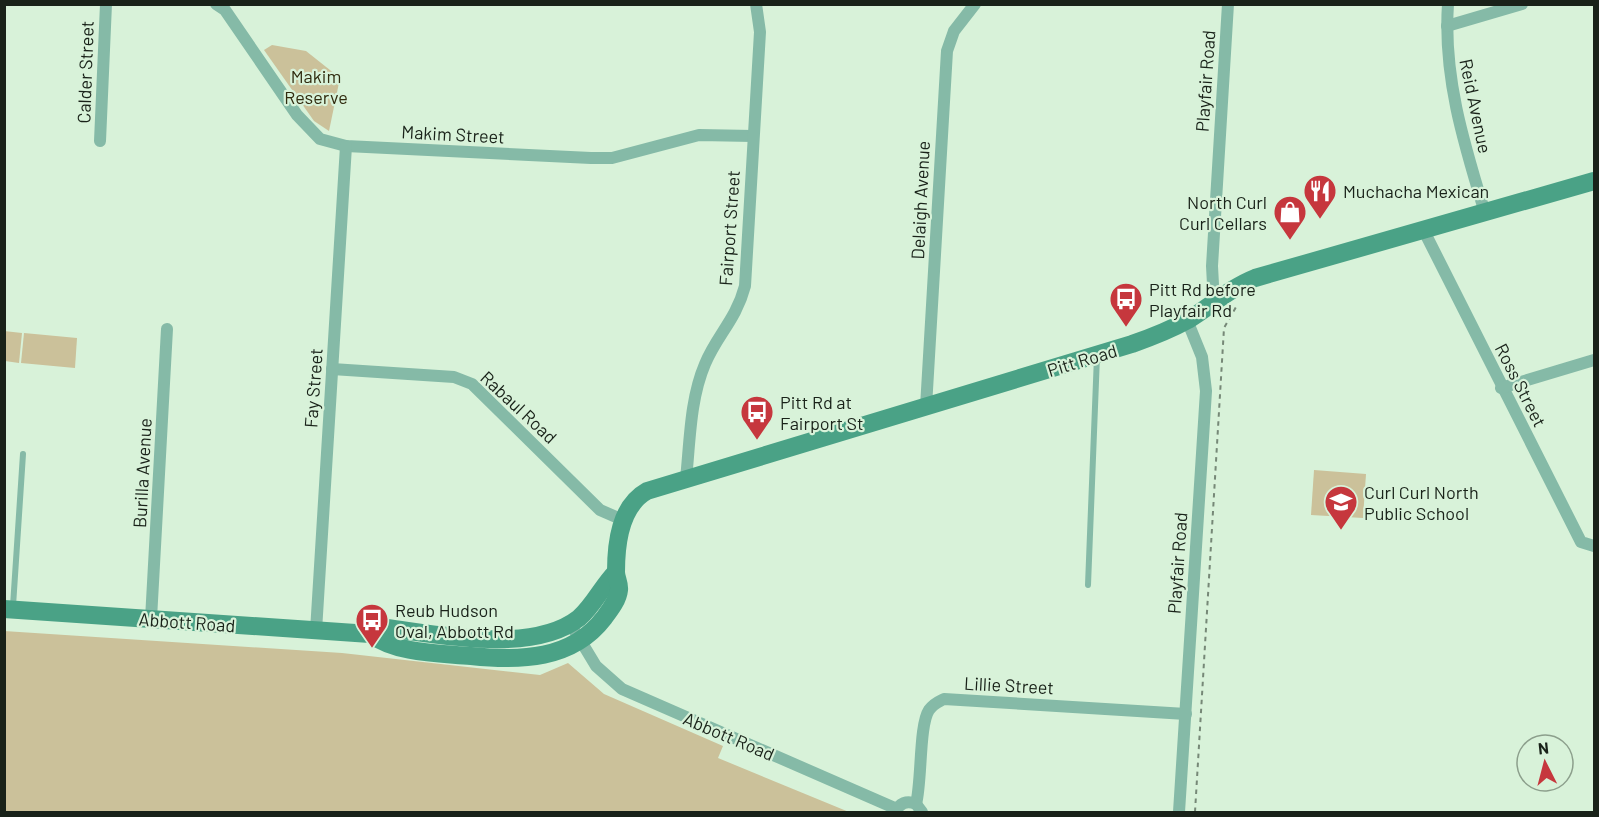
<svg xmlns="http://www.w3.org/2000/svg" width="1599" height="817" font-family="Barlow,sans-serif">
	<rect width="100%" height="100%" fill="#d8f2d9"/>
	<g fill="#cbc19a">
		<path d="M 272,45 L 306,51 L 340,78 L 329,131 L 314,121 L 264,50 Z"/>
		<path d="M 4,331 L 22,333 L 19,363 L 5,361 Z"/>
		<path d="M 24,333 L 77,338 L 75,368 L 21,363 Z"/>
		<path d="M 1314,470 L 1366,474 L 1363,518 L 1311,515 Z"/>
		<path d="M 4,631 L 342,653 L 540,675 L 568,663 L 604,694 L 723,746 L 718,758 L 849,812 L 5,812 Z"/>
	</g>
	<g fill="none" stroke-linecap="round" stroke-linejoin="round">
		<g stroke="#768877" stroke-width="2" stroke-dasharray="4.5 4.5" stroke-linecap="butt">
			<path d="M 4,764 L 4,811"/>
			<path d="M 1195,812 L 1224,328 L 1236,307"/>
		</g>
		<g stroke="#85baa7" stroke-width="6">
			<path d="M 1088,585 L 1097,356"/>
			<path d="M 13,606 L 23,454"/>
		</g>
		<g stroke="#85baa7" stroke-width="12">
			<path d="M 216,4 L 225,10 L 297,115 L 320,139 L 346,146 L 591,158 L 612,158 L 699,135 L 753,136"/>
			<path d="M 1448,4 C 1443,77 1464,144 1485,213"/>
			<path d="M 1447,26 L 1522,4"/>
			<path d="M 100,141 L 106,4"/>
			<path d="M 1424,231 L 1581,542 L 1594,546"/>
			<path d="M 1214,303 L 1212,266 L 1228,4"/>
			<path d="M 332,369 L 454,377 L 472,384 L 600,510 L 623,520"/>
			<path d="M 1501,388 L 1594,360"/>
			<path d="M 926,407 L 947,51 L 954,31 L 975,4"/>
			<path d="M 686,479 C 690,441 690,399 705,364 C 717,335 736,320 745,286 L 760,32 L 756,4"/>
			<path d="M 151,619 L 167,329"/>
			<path d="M 570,623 L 596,666 L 622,689 L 897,809"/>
			<path d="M 316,631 L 346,146"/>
			<path d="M 916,804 C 922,781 919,725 929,710 C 934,703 938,702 944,699 L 1186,714"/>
			<path d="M 896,812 C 899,803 907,800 916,804 L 922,812"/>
			<path d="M 1179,812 L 1206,391 L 1202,357 L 1187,320"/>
		</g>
		<g stroke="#4aa286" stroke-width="18">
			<path d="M 4,609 L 370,634 L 387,628 C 441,635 533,654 579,618 C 594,605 602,586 616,572"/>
			<path d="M 370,634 C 397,654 439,653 471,656 C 520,661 572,660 604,618 C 610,610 618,600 619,590 C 620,584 616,578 616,572 C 616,543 620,506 647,491 L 1132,344 C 1152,337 1170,330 1188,320 C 1211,306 1230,288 1255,278 L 1594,181"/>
		</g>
	</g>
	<defs>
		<g id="restaurant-pin" transform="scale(1.725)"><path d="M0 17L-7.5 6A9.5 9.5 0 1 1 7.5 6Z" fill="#c6373d" stroke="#d8f2d9"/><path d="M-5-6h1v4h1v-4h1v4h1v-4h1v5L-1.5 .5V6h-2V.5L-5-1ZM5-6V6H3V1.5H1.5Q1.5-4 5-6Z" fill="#fff"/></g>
		<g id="shop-pin" transform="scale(1.725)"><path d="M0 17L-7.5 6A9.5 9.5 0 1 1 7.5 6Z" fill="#c6373d" stroke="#d8f2d9"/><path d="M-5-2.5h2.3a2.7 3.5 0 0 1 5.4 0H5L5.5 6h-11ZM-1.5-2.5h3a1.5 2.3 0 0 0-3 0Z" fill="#fff"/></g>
		<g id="bus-pin" transform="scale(1.725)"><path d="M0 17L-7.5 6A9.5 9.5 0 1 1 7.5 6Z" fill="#c6373d" stroke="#d8f2d9"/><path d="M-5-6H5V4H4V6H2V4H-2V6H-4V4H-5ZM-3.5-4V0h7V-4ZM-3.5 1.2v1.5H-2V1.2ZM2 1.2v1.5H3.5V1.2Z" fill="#fff"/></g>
		<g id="school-pin" transform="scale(1.725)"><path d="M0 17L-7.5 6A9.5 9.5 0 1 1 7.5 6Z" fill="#c6373d" stroke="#d8f2d9"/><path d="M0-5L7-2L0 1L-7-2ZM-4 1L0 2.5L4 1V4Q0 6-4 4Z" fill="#fff"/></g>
	</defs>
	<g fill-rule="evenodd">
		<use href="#restaurant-pin" x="1320" y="191"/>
		<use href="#shop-pin" x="1290" y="212"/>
		<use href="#bus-pin" x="1126" y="299"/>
		<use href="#bus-pin" x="757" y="412"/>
		<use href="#school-pin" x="1341" y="502"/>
		<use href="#bus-pin" x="372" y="620"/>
	</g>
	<g text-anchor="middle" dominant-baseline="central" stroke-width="4.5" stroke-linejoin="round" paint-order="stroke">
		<g font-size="18" fill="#192219" stroke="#d8f2d9">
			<text transform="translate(85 72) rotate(-88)">Calder Street</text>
			<text transform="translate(1205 81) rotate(-86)">Playfair Road</text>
			<text transform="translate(1476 106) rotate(78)">Reid Avenue</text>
			<text transform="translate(453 134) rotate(3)">Makim Street</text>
			<text transform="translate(920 200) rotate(-87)">Delaigh Avenue</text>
			<text transform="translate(729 228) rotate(-86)">Fairport Street</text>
			<text transform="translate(1082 360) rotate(-17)">Pitt Road</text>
			<text transform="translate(1521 385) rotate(63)">Ross Street</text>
			<text transform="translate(313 388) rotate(-86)">Fay Street</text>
			<text transform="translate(519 407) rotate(43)">Rabaul Road</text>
			<text transform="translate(142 473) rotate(-87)">Burilla Avenue</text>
			<text transform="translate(1177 563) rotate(-86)">Playfair Road</text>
			<text transform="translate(187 622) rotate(4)">Abbott Road</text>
			<text transform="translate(1009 685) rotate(3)">Lillie Street</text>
			<text transform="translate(729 736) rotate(23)">Abbott Road</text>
		</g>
		<g font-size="18" fill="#302a0e" stroke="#d8f2d9">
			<text x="316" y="76">Makim<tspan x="316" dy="21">Reserve</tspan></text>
		</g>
		<g font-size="18" fill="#192219" stroke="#d8f2d9" text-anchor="start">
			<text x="1343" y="191">Muchacha Mexican</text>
			<text x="1267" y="202" text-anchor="end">North Curl<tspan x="1267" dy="21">Curl Cellars</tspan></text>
			<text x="1149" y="289">Pitt Rd before<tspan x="1149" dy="21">Playfair Rd</tspan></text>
			<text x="780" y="402">Pitt Rd at<tspan x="780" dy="21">Fairport St</tspan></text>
			<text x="1364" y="492">Curl Curl North<tspan x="1364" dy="21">Public School</tspan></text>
			<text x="395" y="610">Reub Hudson<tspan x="395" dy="21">Oval, Abbott Rd</tspan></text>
		</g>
	</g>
	<rect width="1599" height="817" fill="none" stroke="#192219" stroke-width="12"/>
	<g transform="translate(1545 763) rotate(354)"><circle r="28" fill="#d8f2d9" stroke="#8c9f8c" stroke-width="1.5"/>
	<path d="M0-4.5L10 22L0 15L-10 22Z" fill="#c6373d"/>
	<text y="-9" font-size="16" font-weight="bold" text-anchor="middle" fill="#192219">N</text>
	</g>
</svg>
